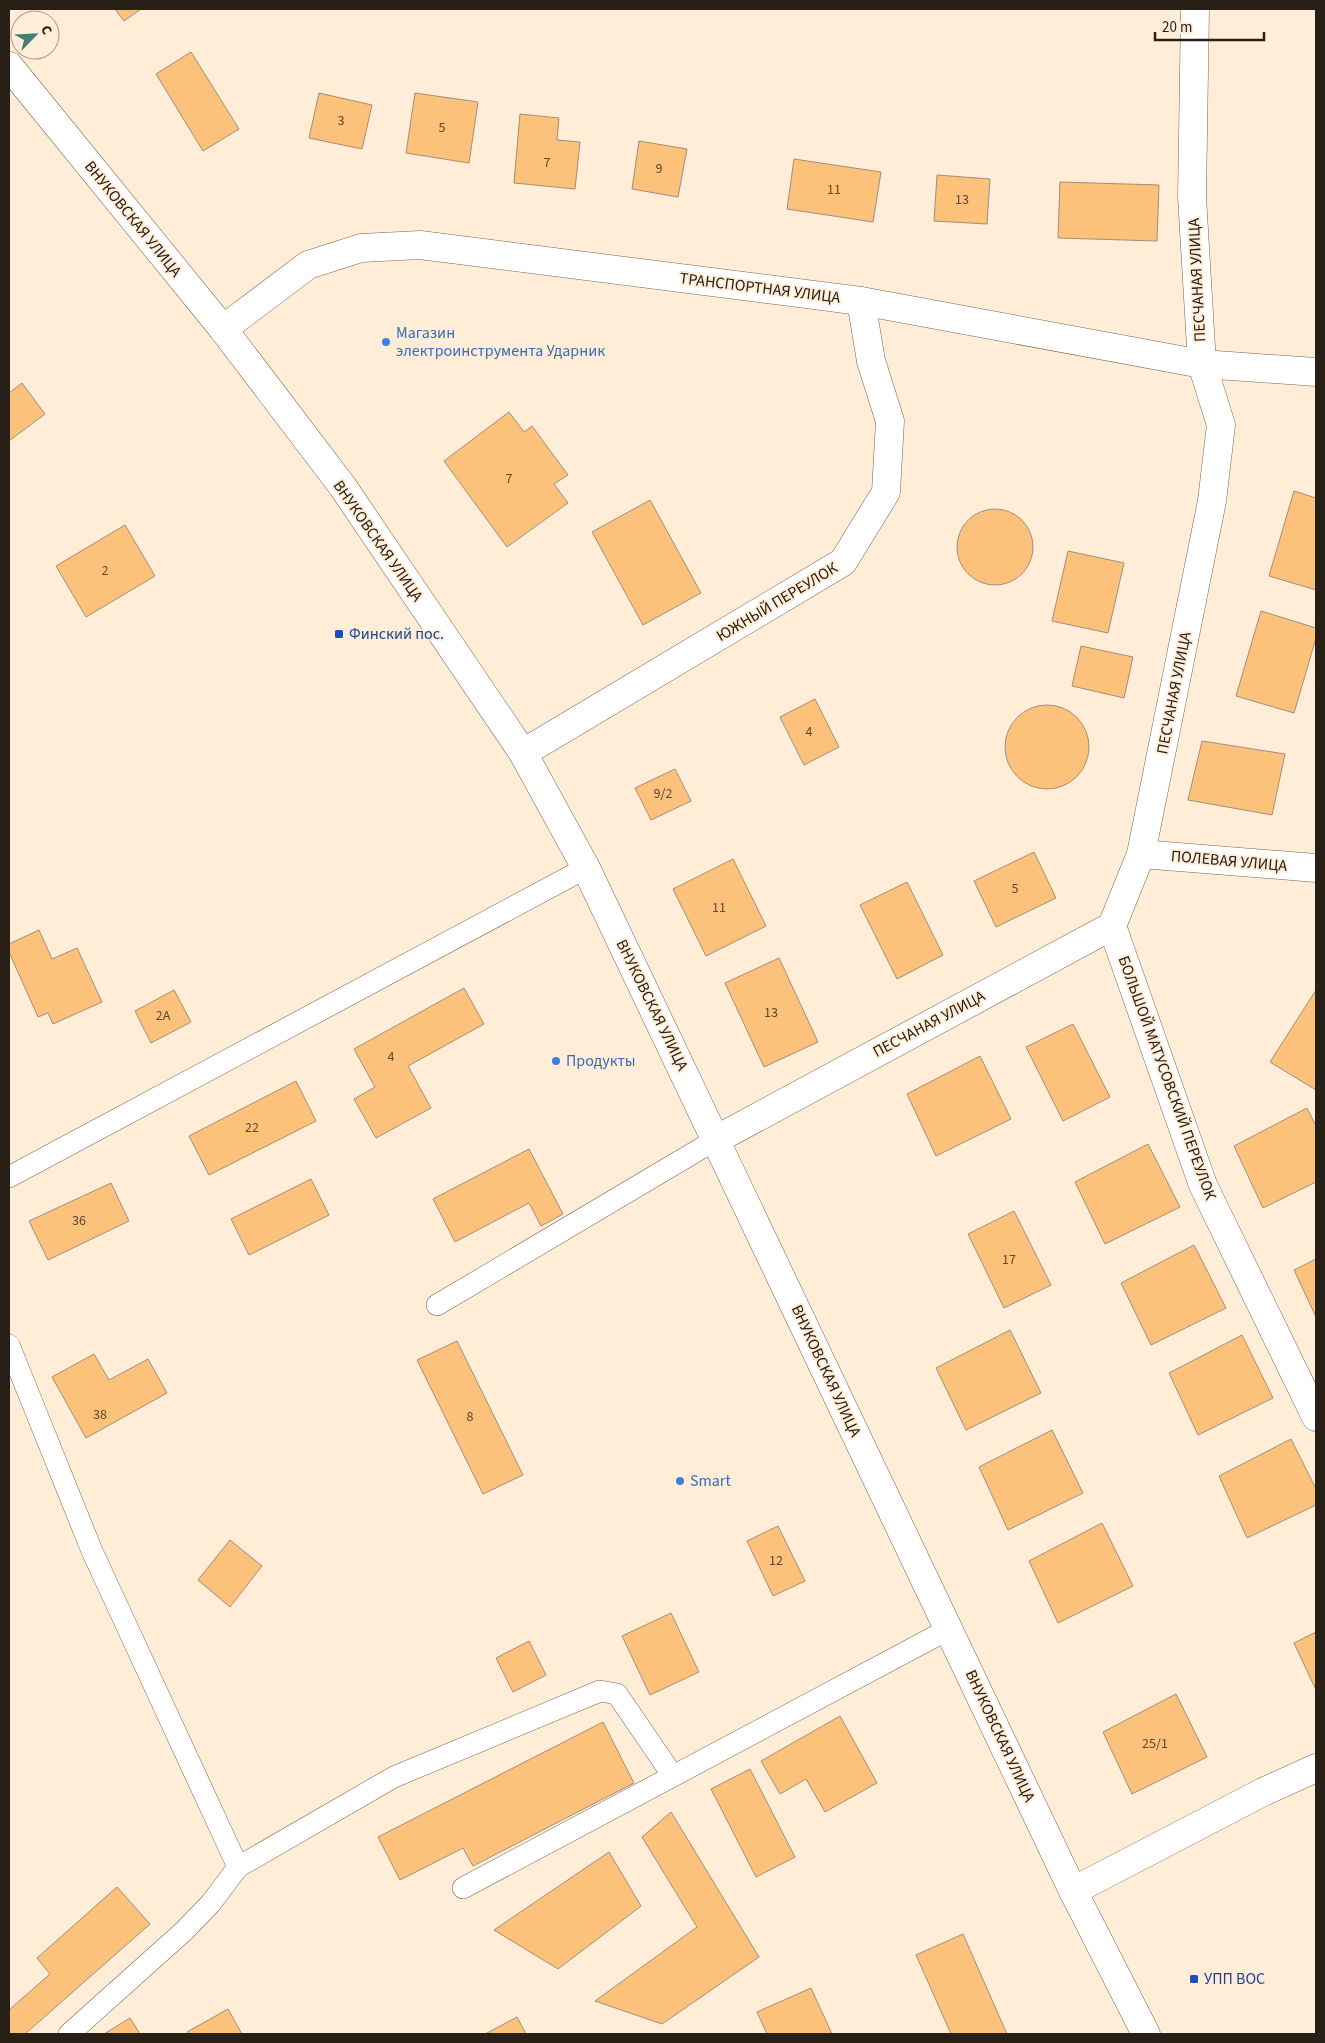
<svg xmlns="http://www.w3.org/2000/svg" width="1325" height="2043" font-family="'Source Sans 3',sans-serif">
	<rect width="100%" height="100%" fill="#ffedd8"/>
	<g fill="#fcc27c" stroke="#a38e77">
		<path d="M 115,9 L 141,9 L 124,21 Z"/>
		<path d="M 191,52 L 239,129 L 203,151 L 156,74 Z"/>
		<path d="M 319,93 L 372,105 L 362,149 L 309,138 Z"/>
		<path d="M 415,93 L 478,102 L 469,163 L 406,153 Z"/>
		<path d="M 520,114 L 559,118 L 557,140 L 580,142 L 575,189 L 514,183 Z"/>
		<path d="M 639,141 L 687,149 L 678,197 L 632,189 Z"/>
		<path d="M 794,159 L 881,172 L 873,222 L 787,209 Z"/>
		<path d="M 937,175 L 990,179 L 987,224 L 934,221 Z"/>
		<path d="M 1060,182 L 1159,185 L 1157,241 L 1058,238 Z"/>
		<path d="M 22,383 L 45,414 L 9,441 L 9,393 Z"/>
		<path d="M 509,412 L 524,432 L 532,426 L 568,475 L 554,484 L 568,503 L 507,547 L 444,461 Z"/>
		<path d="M 1294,491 L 1316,498 L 1316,590 L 1269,576 Z"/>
		<path d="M 650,500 L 701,593 L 643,625 L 592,532 Z"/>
		<circle cx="995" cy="547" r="38"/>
		<path d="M 125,525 L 155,576 L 86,617 L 56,566 Z"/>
		<path d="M 1068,551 L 1124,563 L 1108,633 L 1052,621 Z"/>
		<path d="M 1261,611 L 1316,628 L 1316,638 L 1294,713 L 1236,696 Z"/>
		<path d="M 1081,646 L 1133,657 L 1124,698 L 1072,686 Z"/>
		<path d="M 815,699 L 839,747 L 804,765 L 780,717 Z"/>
		<circle cx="1047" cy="747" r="42"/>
		<path d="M 1202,741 L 1285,754 L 1272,815 L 1188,800 Z"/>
		<path d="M 675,769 L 691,801 L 651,820 L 635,788 Z"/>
		<path d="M 1034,852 L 1056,898 L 996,927 L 974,881 Z"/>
		<path d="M 733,859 L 766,926 L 706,956 L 673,889 Z"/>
		<path d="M 907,882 L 943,955 L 897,979 L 860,905 Z"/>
		<path d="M 39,930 L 52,959 L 77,948 L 102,1002 L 53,1024 L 48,1013 L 38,1017 L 9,952 L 9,944 Z"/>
		<path d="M 779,958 L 818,1042 L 764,1067 L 725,983 Z"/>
		<path d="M 464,988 L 484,1024 L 408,1066 L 431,1108 L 376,1138 L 354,1099 L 375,1087 L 354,1049 Z"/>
		<path d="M 174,990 L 191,1022 L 151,1043 L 135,1011 Z"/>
		<path d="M 1316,990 L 1316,1090 L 1270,1062 Z"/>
		<path d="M 1073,1024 L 1110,1097 L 1063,1121 L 1026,1047 Z"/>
		<path d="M 980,1056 L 1011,1119 L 936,1156 L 907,1094 Z"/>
		<path d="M 296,1081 L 316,1121 L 209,1175 L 189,1136 Z"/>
		<path d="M 1307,1108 L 1316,1126 L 1316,1182 L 1263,1208 L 1234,1146 Z"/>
		<path d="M 1148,1144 L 1180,1207 L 1105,1244 L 1075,1182 Z"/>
		<path d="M 529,1149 L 563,1214 L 541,1226 L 529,1203 L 455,1242 L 433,1199 Z"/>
		<path d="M 311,1179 L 329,1215 L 249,1255 L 231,1219 Z"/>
		<path d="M 111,1183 L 129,1221 L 48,1260 L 29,1221 Z"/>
		<path d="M 1014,1211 L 1051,1285 L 1004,1308 L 968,1234 Z"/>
		<path d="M 1194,1245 L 1226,1308 L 1151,1345 L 1121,1283 Z"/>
		<path d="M 1316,1259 L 1316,1317 L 1294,1270 Z"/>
		<path d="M 1010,1330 L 1041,1393 L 966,1430 L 936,1368 Z"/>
		<path d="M 1242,1335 L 1273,1398 L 1198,1435 L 1169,1373 Z"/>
		<path d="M 457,1341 L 523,1475 L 483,1494 L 417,1360 Z"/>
		<path d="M 94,1354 L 109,1380 L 148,1359 L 167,1393 L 86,1438 L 52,1377 Z"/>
		<path d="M 1052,1430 L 1083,1493 L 1008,1530 L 979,1467 Z"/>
		<path d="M 1291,1439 L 1316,1489 L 1316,1505 L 1247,1538 L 1219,1476 Z"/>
		<path d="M 1102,1523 L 1133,1586 L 1058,1623 L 1029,1561 Z"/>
		<path d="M 778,1526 L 805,1581 L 773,1596 L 747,1541 Z"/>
		<path d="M 230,1540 L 262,1566 L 230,1607 L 198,1580 Z"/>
		<path d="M 671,1613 L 699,1672 L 650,1695 L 622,1636 Z"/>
		<path d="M 1316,1632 L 1316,1690 L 1294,1643 Z"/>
		<path d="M 529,1641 L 546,1675 L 513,1692 L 496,1658 Z"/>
		<path d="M 1176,1694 L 1207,1757 L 1132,1794 L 1103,1732 Z"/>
		<path d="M 840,1716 L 877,1783 L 825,1812 L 806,1779 L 780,1794 L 761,1761 Z"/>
		<path d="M 603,1722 L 634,1783 L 473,1866 L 463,1848 L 400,1880 L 378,1837 Z"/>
		<path d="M 750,1769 L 795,1857 L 756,1877 L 711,1789 Z"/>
		<path d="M 671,1812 L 759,1957 L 662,2024 L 595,2001 L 697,1927 L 642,1837 Z"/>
		<path d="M 609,1852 L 641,1906 L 558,1969 L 494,1930 Z"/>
		<path d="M 117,1887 L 150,1924 L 25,2034 L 9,2034 L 9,2010 L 50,1974 L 37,1958 Z"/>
		<path d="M 963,1934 L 1007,2034 L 951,2034 L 916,1955 Z"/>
		<path d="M 811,1988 L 832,2034 L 767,2034 L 757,2012 Z"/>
		<path d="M 228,2009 L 242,2034 L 188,2034 L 187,2032 Z"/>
		<path d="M 517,2017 L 526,2034 L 485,2034 Z"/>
		<path d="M 130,2018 L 140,2034 L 104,2034 Z"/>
	</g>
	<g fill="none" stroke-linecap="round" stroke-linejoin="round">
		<g stroke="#78654e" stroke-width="22">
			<g id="service">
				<path d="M 9,1177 L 586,868"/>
				<path d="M 437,1305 L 717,1139"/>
				<path d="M 9,1345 L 92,1551 L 238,1867"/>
				<path d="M 463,1888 L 949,1629"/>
				<path d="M 69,2034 L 184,1931 L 211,1903 L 238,1867 L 394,1777 L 600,1691 L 617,1694 L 673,1776"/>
			</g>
		</g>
		<g stroke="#78654e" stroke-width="29">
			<g id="minor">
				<path d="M 223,329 L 308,265 L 361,248 L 420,245 L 861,301 L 1202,364 L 1316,372"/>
				<path d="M 523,753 L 843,562 L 886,492 L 890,421 L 871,361 L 861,301"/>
				<path d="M 1141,854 L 1316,868"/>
				<path d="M 1112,926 L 1203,1185 L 1316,1417"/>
				<path d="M 717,1139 L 1112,926 L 1141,854 L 1212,501 L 1221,425 L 1202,364 L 1192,197 L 1195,9"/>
				<path d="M 1073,1891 L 1263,1792 L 1316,1768"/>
			</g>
		</g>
		<g stroke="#78654e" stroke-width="29">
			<path id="secondary" d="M 9,66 L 223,329 L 343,487 L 523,753 L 586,868 L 1073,1891 L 1146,2034"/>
		</g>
		<use href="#service" stroke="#fff" stroke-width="21"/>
		<use href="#minor" stroke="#fff" stroke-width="28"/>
		<use href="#secondary" stroke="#fff" stroke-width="28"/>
	</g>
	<g fill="#3f7fe0" stroke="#ffedd8" stroke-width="2">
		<circle cx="386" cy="342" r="5"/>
		<circle cx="556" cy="1061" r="5"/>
		<circle cx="680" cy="1481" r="5"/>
	</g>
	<g fill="#1a4fb4" stroke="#ffedd8" stroke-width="2">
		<rect x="334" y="629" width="10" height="10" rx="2.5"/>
		<rect x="1189" y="1974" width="10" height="10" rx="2.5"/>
	</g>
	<g text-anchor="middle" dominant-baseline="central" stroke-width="4" stroke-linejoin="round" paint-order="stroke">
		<g font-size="14" fill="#5d4830">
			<text x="341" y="121">3</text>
			<text x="442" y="128">5</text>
			<text x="547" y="163">7</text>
			<text x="659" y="169">9</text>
			<text x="834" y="190">11</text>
			<text x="962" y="200">13</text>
			<text x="509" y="479">7</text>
			<text x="105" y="571">2</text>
			<text x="809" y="732">4</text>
			<text x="663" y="794">9/2</text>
			<text x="1015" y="889">5</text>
			<text x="719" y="908">11</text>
			<text x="771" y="1013">13</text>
			<text x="163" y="1016">2А</text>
			<text x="391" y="1057">4</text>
			<text x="252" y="1128">22</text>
			<text x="79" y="1221">36</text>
			<text x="1009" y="1260">17</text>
			<text x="100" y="1415">38</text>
			<text x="470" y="1417">8</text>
			<text x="776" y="1561">12</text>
			<text x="1155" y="1744">25/1</text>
		</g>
		<g font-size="16" fill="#282017" stroke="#ffedd8">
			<text transform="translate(133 219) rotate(51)">ВНУКОВСКАЯ УЛИЦА</text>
			<text transform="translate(1197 280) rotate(-93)">ПЕСЧАНАЯ УЛИЦА</text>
			<text transform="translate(760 288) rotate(7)">ТРАНСПОРТНАЯ УЛИЦА</text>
			<text transform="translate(378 541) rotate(55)">ВНУКОВСКАЯ УЛИЦА</text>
			<text transform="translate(777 602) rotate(-31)">ЮЖНЫЙ ПЕРЕУЛОК</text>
			<text transform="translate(1174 693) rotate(-79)">ПЕСЧАНАЯ УЛИЦА</text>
			<text transform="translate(1229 861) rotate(5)">ПОЛЕВАЯ УЛИЦА</text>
			<text transform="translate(652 1005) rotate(64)">ВНУКОВСКАЯ УЛИЦА</text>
			<text transform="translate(929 1024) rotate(-28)">ПЕСЧАНАЯ УЛИЦА</text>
			<text transform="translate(1167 1078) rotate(70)">БОЛЬШОЙ МАТУСОВСКИЙ ПЕРЕУЛОК</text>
			<text transform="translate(826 1371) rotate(65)">ВНУКОВСКАЯ УЛИЦА</text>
			<text transform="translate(1000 1736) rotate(65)">ВНУКОВСКАЯ УЛИЦА</text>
		</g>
		<g font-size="16" fill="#366cbe" stroke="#ffedd8" text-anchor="start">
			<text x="396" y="333">Магазин<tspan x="396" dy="18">электроинструмента Ударник</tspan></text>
			<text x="566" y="1061">Продукты</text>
			<text x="690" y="1481">Smart</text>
		</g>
		<g font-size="16" fill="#164399" stroke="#ffedd8" text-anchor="start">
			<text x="349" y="634">Финский пос.</text>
			<text x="1204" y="1979">УПП ВОС</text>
		</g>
	</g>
	<rect width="1325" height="2043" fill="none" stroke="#282017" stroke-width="20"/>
	<g transform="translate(35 35) rotate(66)"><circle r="24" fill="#ffedd8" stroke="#a99b8b"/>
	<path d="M0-4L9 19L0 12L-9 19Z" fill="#3e8172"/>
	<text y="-8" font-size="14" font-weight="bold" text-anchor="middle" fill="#282017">С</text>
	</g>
	<path d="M1155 32v8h109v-8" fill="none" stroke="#282017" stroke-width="2.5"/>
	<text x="1162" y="32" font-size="15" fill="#282017" stroke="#ffedd8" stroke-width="4" paint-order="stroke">20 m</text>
</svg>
